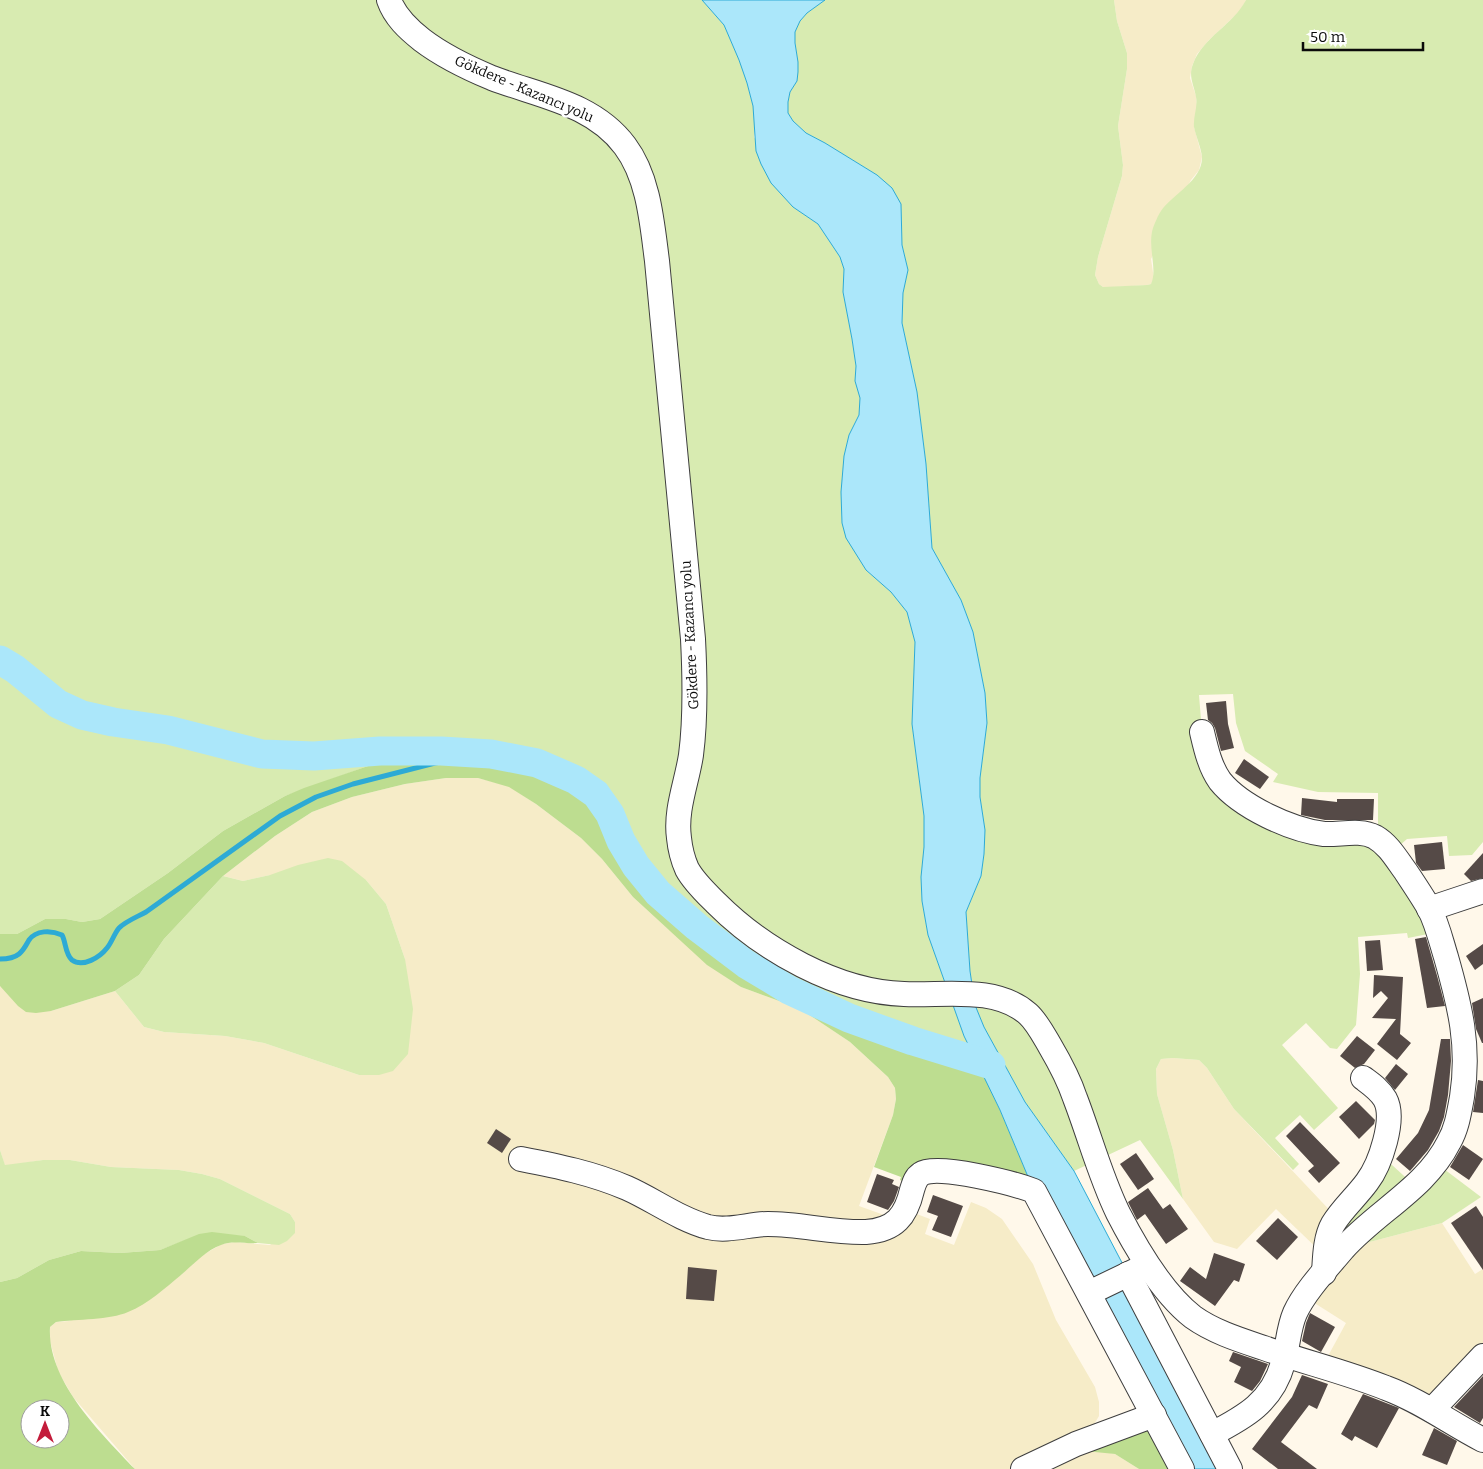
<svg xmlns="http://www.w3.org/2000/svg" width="1483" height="1469" font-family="Bitter,serif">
	<rect width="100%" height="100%" fill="#fff8ea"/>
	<g fill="#f6ecc8">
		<path d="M 1114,0 L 1246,0 L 1242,9 L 1209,40 L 1197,54 L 1192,66 L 1190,78 L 1196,96 L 1197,107 L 1194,127 L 1202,157 L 1199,170 L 1191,180 L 1151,259 L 1154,279 L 1151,284 L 1147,285 L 1116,287 L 1103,287 L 1099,284 L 1095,275 L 1098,257 L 1122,176 L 1123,165 L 1118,126 L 1127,69 L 1127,53 L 1117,21 Z"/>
		<path d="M 446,778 L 478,778 L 509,786 L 536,804 L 581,838 L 602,859 L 633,897 L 668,929 L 741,987 L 782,1002 L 805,1012 L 850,1042 L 888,1077 L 895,1088 L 896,1099 L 893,1115 L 859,1206 L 898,1220 L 906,1210 L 930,1219 L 925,1234 L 954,1245 L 971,1202 L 986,1208 L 1002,1219 L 1033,1264 L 1056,1320 L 1095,1387 L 1099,1402 L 1099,1416 L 1093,1426 L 1099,1451 L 1115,1454 L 1139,1469 L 135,1469 L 73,1397 L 58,1371 L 50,1341 L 50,1327 L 56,1322 L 69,1321 L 181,1275 L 201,1256 L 222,1244 L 235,1242 L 270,1245 L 295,1222 L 290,1214 L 220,1179 L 202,1174 L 179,1170 L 111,1167 L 70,1160 L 43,1160 L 5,1166 L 0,1150 L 0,986 L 51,1011 L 115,991 L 144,1027 L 164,1032 L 225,1036 L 264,1043 L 359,1075 L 405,959 L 386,904 L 366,880 L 270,875 L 243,881 L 223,876 L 275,836 L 312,812 L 352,797 L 405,784 Z"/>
		<path d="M 1173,1058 L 1199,1060 L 1207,1068 L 1234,1109 L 1337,1218 L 1325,1256 L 1276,1209 L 1237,1249 L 1214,1242 L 1183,1199 L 1173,1150 L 1157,1094 L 1156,1069 L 1161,1059 Z"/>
		<path d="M 1442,1223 L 1475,1274 L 1483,1269 L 1483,1356 L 1432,1410 L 1322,1367 L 1346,1323 L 1305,1297 L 1343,1249 Z"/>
	</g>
	<g fill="#d8ebb1" fill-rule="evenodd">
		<path d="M 0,0 L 702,0 L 724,25 L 739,60 L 747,83 L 753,106 L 755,123 L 754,137 L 793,207 L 818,224 L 840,257 L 844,269 L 843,292 L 852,339 L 856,366 L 855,381 L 861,398 L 859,415 L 849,435 L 844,456 L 841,492 L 842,523 L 866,570 L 891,592 L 907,612 L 915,642 L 912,724 L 924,816 L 924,847 L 921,877 L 922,901 L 928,935 L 964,1036 L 976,1060 L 913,1041 L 849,1018 L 789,990 L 746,964 L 697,927 L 658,893 L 636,866 L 621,841 L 610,814 L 576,780 L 368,766 L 285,796 L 223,831 L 168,873 L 100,919 L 82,922 L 66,919 L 45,919 L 17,934 L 0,934 Z"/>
		<path d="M 825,0 L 1114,0 L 1117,21 L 1127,53 L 1127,69 L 1118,126 L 1123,165 L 1122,176 L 1098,257 L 1095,275 L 1099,284 L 1103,287 L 1147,285 L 1151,284 C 1158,269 1147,247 1153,228 C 1155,223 1158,215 1161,211 C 1173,194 1203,180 1202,157 C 1201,147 1196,137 1194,127 C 1193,117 1198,107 1196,97 C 1194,85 1188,76 1193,64 C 1203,37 1233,25 1246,0 L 1483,0 L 1483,842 L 1472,855 L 1449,856 L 1447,836 L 1407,839 L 1392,852 L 1438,932 L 1408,938 L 1407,933 L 1358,937 L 1360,974 L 1356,1025 L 1337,1049 L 1330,1048 L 1306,1023 L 1282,1045 L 1338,1108 L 1314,1130 L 1300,1115 L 1275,1138 L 1299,1164 L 1293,1170 L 1234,1109 L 1207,1068 L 1199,1060 L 1173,1058 L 1161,1059 L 1156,1069 L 1157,1094 L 1173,1150 L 1183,1199 L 1140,1140 L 1074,1171 L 1025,1102 L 984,1027 L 975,1005 L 970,971 L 966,912 L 981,876 L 984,854 L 985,830 L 980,797 L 980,778 L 987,723 L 985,693 L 973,632 L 961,600 L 932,548 L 926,464 L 917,392 L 902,323 L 903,293 L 908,270 L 902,245 L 902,220 L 877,175 L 825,143 L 806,133 L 793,121 L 788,113 L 788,102 L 790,92 L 797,81 L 798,62 L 795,43 L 795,32 L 800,21 L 807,13 ZM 1233,694 L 1236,723 L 1245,751 L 1278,774 L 1273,782 L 1318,792 L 1378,793 L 1378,827 L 1272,818 L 1206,750 L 1202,732 L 1199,695 Z"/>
		<path d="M 328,858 L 342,861 L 366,880 L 386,904 L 405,959 L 413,1009 L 408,1054 L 393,1071 L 379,1075 L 359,1075 L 264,1043 L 225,1036 L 164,1032 L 144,1027 L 115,991 L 139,975 L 164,939 L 223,876 L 243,881 L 270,875 L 298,865 Z"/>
		<path d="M 0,1150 L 5,1165 L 43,1160 L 70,1160 L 111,1167 L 179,1170 L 202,1174 L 220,1179 L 290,1214 L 295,1222 L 295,1233 L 287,1241 L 279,1245 L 258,1243 L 245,1236 L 199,1235 L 160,1250 L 120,1253 L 81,1251 L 49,1260 L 17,1278 L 0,1282 Z"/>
		<path d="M 1381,1155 L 1414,1185 L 1436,1163 L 1481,1197 L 1442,1223 L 1343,1249 L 1325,1256 Z"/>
	</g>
	<g fill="#bddd90" fill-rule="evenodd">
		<path d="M 491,754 C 506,756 521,759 535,762 C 551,766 585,783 596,794 C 609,807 613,827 622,843 C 642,877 668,903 698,927 C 726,950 756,971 788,989 C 846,1022 912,1041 976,1060 L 1000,1110 L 1034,1191 L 977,1176 L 914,1186 L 900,1180 L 901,1177 L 874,1167 L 893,1115 L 896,1099 L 895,1088 L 888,1077 L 850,1042 L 805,1012 L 782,1002 L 741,987 L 707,965 L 633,897 L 602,859 L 581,838 L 536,804 L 509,787 L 478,778 L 446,778 L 405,784 L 352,797 L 312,812 L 275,836 L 223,876 L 164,939 L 139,975 L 115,991 L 51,1011 L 36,1013 L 26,1012 L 18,1006 L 0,986 L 0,934 L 17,934 L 45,919 L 66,919 L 82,922 L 100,919 L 168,873 L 223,831 L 285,796 L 304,788 L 368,766 L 411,760 Z"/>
		<path d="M 212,1232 L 245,1236 L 258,1243 C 246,1244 232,1240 221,1245 C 205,1251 194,1264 181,1275 C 165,1288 148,1304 128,1312 C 110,1320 77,1319 56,1322 L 50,1327 C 47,1381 100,1432 135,1469 L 0,1469 L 0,1282 L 17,1278 L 49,1260 L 81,1251 L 120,1253 L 160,1250 L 199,1234 ZM 30,1409 L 60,1409 L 60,1439 L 30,1439 Z"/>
		<path d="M 1154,1415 L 1182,1469 L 1139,1469 L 1115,1454 L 1065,1449 Z"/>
	</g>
	<path fill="#abe7fa" stroke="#2daad5" d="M 702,0 L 825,0 L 807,13 L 800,21 L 795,32 L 795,43 L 798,62 L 798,72 L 797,81 L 790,92 L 788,102 L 788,113 L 793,121 L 806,133 L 825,143 L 877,175 L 892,188 L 901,204 L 902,245 L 908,270 L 903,293 L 902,323 L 917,392 L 926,464 L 932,548 L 961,600 L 973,632 L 985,693 L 987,723 L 980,778 L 980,797 L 985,830 L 984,854 L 981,876 L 966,912 L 970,971 L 975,1005 L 984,1027 L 1025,1102 L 1074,1171 L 1230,1469 L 1182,1469 L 1034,1191 L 1000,1110 L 964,1036 L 928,935 L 922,901 L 921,877 L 924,847 L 924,816 L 912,724 L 915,642 L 907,612 L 891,592 L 866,570 L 846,538 L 842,523 L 841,492 L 844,456 L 849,435 L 859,415 L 860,398 L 855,381 L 856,366 L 852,339 L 843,292 L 844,269 L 840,257 L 818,224 L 793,207 L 771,183 L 761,164 L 756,151 L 753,106 L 747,83 L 739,60 L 724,25 Z"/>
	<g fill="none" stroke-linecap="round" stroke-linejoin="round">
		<path stroke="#2daad5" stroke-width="5" d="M 0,959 C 7,959 14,958 19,954 C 24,950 26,945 29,940 C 36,930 51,930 62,935 C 66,942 65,954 72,960 C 83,968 100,957 107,948 C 112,942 114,934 119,928 C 126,921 137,917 146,912 L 280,816 L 316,797 L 353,784 L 435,763 L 491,754"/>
		<path stroke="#abe7fa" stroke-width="29" d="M 0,660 L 15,669 L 58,704 L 82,715 L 113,722 L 168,730 L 262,754 L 314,756 L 380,751 L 441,751 L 491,754 L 537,763 L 576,780 L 596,794 L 610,814 L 621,841 L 636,866 L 658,893 L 697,927 L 746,964 L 789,990 L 849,1018 L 913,1041 L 991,1065"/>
	</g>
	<g fill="#554a47">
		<path d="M 1226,701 L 1228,724 L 1234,748 L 1221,751 L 1215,728 L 1212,723 L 1208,720 L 1206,703 Z"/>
		<path d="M 1244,759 L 1269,777 L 1260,789 L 1235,773 Z"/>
		<path d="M 1302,798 L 1337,802 L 1337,799 L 1374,799 L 1373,820 L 1325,820 L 1301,815 Z"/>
		<path d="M 1442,842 L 1445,869 L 1422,871 L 1416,863 L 1414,845 Z"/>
		<path d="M 1483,853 L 1483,878 L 1471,881 L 1464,874 Z"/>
		<path d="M 1426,937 L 1438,979 L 1445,1006 L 1427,1008 L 1415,939 Z"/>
		<path d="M 1380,940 L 1383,970 L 1367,971 L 1365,941 Z"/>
		<path d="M 1483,944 L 1483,964 L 1475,970 L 1466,956 Z"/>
		<path d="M 1374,975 L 1403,977 L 1400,1034 L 1411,1043 L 1397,1060 L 1377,1044 L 1396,1019 L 1372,1018 L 1388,998 L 1381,991 L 1373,998 Z"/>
		<path d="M 1483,998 L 1483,1043 L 1482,1043 L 1476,1029 L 1472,1003 Z"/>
		<path d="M 1357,1036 L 1375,1050 L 1364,1064 L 1355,1068 L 1340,1056 Z"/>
		<path d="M 1441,1039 L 1450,1039 L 1451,1061 L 1448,1095 L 1444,1117 L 1439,1131 L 1428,1150 L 1410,1171 L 1396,1159 L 1418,1133 L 1429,1110 Z"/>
		<path d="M 1396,1064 L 1408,1074 L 1395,1090 L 1385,1078 Z"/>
		<path d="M 1478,1080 L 1483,1081 L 1483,1113 L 1473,1112 Z"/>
		<path d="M 1356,1101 L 1375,1120 L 1374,1124 L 1359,1139 L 1339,1117 Z"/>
		<path d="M 1300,1122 L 1340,1163 L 1319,1183 L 1308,1171 L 1314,1166 L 1286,1136 Z"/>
		<path d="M 496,1129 L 511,1139 L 502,1153 L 487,1143 Z"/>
		<path d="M 1463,1145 L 1483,1159 L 1469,1180 L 1450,1167 Z"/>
		<path d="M 1136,1153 L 1154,1179 L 1138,1190 L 1120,1164 Z"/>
		<path d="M 877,1174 L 894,1180 L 892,1184 L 899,1187 L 894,1201 L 888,1210 L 867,1202 Z"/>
		<path d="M 1148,1188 L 1163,1209 L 1170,1204 L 1188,1229 L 1166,1244 L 1145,1214 L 1137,1220 L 1128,1202 Z"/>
		<path d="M 933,1195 L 963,1206 L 951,1237 L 932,1230 L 938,1216 L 927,1212 Z"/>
		<path d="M 1476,1206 L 1483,1217 L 1483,1270 L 1451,1223 Z"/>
		<path d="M 1278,1218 L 1298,1237 L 1277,1260 L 1256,1241 Z"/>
		<path d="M 1214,1253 L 1245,1264 L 1239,1282 L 1234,1280 L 1215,1306 L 1180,1281 L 1190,1267 L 1206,1279 Z"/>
		<path d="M 688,1267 L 717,1270 L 714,1301 L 686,1299 Z"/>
		<path d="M 1310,1313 L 1335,1327 L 1321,1352 L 1302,1341 L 1306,1323 Z"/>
		<path d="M 1233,1352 L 1268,1364 L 1260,1381 L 1252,1391 L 1234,1382 L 1241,1367 L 1229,1361 Z"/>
		<path d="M 1302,1375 L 1328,1384 L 1317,1409 L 1309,1405 L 1281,1442 L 1317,1469 L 1278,1469 L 1252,1449 L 1292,1397 Z"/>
		<path d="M 1483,1376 L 1483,1418 L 1480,1423 L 1454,1407 Z"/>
		<path d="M 1363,1394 L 1399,1408 L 1377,1448 L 1355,1436 L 1352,1441 L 1341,1434 Z"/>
		<path d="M 1434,1428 L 1457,1441 L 1447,1465 L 1422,1455 Z"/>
	</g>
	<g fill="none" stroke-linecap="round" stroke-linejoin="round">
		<g stroke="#3e3e3e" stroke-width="26">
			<g id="minor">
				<path d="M 389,0 C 395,17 408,29 422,40 C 443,56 468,68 492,78 C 539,96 593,103 625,146 C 649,178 652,223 657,261 L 693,639 C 695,678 696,717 691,755 C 687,782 675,810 679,838 C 680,848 683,860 687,869 C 694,882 706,893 716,903 C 763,950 837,992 904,994 C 944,996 995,985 1028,1014 C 1037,1022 1044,1036 1050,1046 C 1060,1063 1069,1080 1075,1098 C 1090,1137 1100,1176 1118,1213 C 1136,1248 1162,1293 1193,1317 C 1214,1332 1240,1340 1264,1348 C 1304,1362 1346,1372 1386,1388 C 1421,1401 1450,1423 1483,1440"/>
				<path d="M 1202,732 C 1206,749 1210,767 1220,781 C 1241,807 1291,830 1324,834 C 1340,835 1360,829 1375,837 C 1389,845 1397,860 1406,872 C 1414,884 1422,896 1429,908 C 1437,923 1441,941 1446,957 C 1460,1006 1470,1046 1462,1097 C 1459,1113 1457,1128 1449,1142 C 1426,1188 1377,1211 1343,1249 C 1328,1267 1305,1291 1295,1313 C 1288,1329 1288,1347 1283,1363 C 1272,1402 1245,1417 1212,1434"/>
				<path d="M 1429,909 L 1483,891"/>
				<path d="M 521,1159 C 557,1166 592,1173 627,1188 C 654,1200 679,1219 708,1227 C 728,1232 749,1224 768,1224 C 801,1224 833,1233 866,1232 C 895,1230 906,1216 912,1190 C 914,1184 915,1178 921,1174 C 936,1163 1016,1184 1034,1191 L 1182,1469"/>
				<path d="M 1324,1273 C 1325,1258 1325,1238 1333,1224 C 1342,1209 1356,1197 1367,1182 C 1380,1165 1396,1119 1385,1099 C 1380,1090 1371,1084 1363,1078"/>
				<path d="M 1128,1274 L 1230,1469"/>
				<path d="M 1089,1293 L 1143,1267"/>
				<path d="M 1432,1410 L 1483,1356"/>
				<path d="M 1023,1469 L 1076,1444 L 1154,1415"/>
			</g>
		</g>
		<use href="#minor" stroke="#fff" stroke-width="24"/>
	</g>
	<g text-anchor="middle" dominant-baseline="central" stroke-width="5" stroke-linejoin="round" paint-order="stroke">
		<g font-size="14" fill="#0b0b0b" stroke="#fff">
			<text transform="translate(524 89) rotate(23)">Gökdere - Kazancı yolu</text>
			<text transform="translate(690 635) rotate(-93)">Gökdere - Kazancı yolu</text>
		</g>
	</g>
	<g transform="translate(45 1424)"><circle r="24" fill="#ffffff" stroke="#9d9d9d"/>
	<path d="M0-4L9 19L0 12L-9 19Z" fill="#c31c3b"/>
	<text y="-8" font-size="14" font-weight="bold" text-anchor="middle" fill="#0b0b0b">K</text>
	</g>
	<path d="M1303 42v8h120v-8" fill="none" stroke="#0b0b0b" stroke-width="2.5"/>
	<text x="1310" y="42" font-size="15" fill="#0b0b0b" stroke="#ffffff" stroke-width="4" paint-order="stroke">50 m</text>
</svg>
